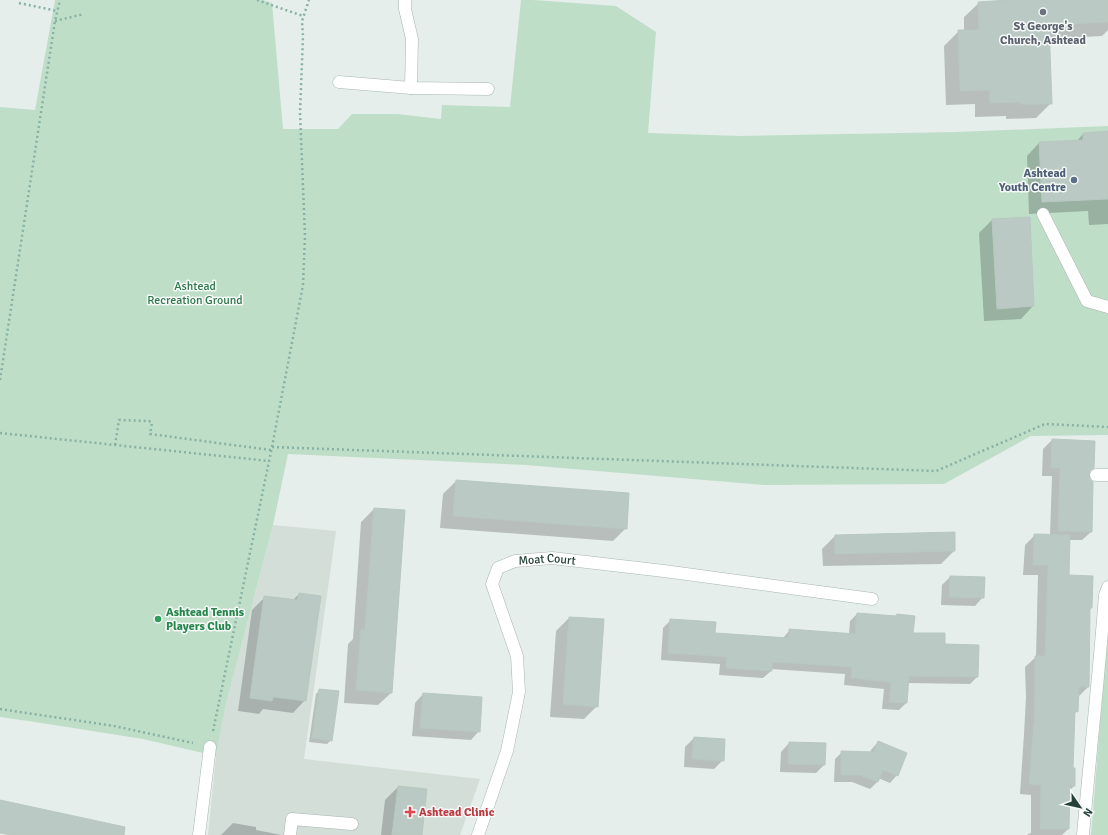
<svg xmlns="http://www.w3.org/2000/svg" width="1108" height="835" font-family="Signika,sans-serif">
	<rect width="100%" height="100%" fill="#e5eeea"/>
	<path fill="#d3ded9" d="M 273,525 L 336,531 L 304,759 L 480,779 L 460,835 L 208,835 L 216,756 L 226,704 Z"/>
	<g fill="#bfdec8">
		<path d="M 55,0 L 263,0 L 272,3 L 283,129 L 338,129 L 352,114 L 397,114 L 441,119 L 442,105 L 510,107 L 521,0 L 533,0 L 616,6 L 656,32 L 648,133 L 740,136 L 956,132 L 1108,126 L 1108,435 L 1031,436 L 944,484 L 765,485 L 526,465 L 288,454 L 273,525 L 226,704 L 216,756 L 143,739 L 35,722 L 0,717 L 0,107 L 35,110 Z"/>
		<path d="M 1108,626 L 1108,835 L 1091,835 Z"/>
	</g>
	<g fill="#0003">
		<path d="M 1002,0 L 1108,0 L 1108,30 L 1102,36 L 1049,39 L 1051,103 L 1036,118 L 1006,119 L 1006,116 L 975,117 L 975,104 L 946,105 L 944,46 L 959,31 L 964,31 L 964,17 L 979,3 L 1000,2 Z"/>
		<path d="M 1108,132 L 1108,224 L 1089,225 L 1088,211 L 1029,214 L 1027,156 L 1039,143 L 1077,141 L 1083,134 Z"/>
		<path d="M 992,220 L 1033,306 L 1021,319 L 984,321 L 979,233 Z"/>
		<path d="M 1052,440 L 1088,472 L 1091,532 L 1082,540 L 1069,540 L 1068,576 L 1091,608 L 1089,609 L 1088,687 L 1078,697 L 1077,711 L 1074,714 L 1072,769 L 1074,786 L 1069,791 L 1068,829 L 1062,835 L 1027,835 L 1028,834 L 1031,833 L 1031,795 L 1020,794 L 1024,734 L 1026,697 L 1025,667 L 1036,657 L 1038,575 L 1023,575 L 1025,545 L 1035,535 L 1050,535 L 1052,476 L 1042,476 L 1043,449 Z"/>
		<path d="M 456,481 L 626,528 L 613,541 L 440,528 L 443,494 Z"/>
		<path d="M 374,509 L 391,693 L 378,705 L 344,703 L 348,644 L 353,639 L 361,522 Z"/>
		<path d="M 835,536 L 954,551 L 941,564 L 823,566 L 822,549 Z"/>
		<path d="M 950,577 L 983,597 L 975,606 L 941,605 L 942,585 Z"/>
		<path d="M 299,594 L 305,700 L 293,713 L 263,709 L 259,714 L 238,711 L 252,610 L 265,597 L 293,600 Z"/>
		<path d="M 857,614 L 895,617 L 897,615 L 912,634 L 944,645 L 977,677 L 970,684 L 908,683 L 906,703 L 899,710 L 882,709 L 884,689 L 844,685 L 845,674 L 771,669 L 771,671 L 763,678 L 719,675 L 720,664 L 661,660 L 663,628 L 671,620 L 714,634 L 783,638 L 790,630 L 849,634 L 850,621 Z"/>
		<path d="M 569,618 L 597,706 L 584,719 L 550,717 L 556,631 Z"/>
		<path d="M 320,690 L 331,740 L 327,744 L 309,742 L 316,694 Z"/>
		<path d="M 423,694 L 479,731 L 471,740 L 412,736 L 415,703 Z"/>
		<path d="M 694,738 L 723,760 L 714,769 L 684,767 L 685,747 Z"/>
		<path d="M 878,742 L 897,775 L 890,783 L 878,778 L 877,782 L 870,789 L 852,782 L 834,782 L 835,759 L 842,752 L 870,753 L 871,750 Z"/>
		<path d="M 789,743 L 824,765 L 816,773 L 780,772 L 781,752 Z"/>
		<path d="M 398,787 L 421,835 L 381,835 L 385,800 Z"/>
		<path d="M 233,823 L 256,827 L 256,830 L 282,835 L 221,835 Z"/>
	</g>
	<g fill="#bac9c3" stroke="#b8c8c1">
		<path d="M 1008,0 L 1108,0 L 1108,22 L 1049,25 L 1052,104 L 1020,104 L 1020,102 L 990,103 L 990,90 L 960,91 L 958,30 L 979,30 L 978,2 Z"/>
		<path d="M 1108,131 L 1108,199 L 1042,202 L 1039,142 L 1083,140 L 1083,133 Z"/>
		<path d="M 1030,217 L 1034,306 L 997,309 L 992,219 Z"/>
		<path d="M 1052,439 L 1095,441 L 1094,468 L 1090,471 L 1089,475 L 1090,479 L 1093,482 L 1092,532 L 1058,531 L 1060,468 L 1051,468 Z"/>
		<path d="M 456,480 L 629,493 L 627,529 L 453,516 Z"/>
		<path d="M 374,508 L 405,510 L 392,693 L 356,690 L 361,630 L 365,630 Z"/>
		<path d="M 955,532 L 955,551 L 835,554 L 835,535 Z"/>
		<path d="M 1034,534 L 1070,535 L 1069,575 L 1093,576 L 1092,608 L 1090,608 L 1089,687 L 1079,687 L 1078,712 L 1075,711 L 1073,768 L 1075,768 L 1075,786 L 1070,786 L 1069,829 L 1040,829 L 1041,785 L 1029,784 L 1034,723 L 1035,686 L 1035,656 L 1045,656 L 1048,565 L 1033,565 Z"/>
		<path d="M 950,576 L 985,577 L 984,598 L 949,597 Z"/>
		<path d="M 299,593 L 321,596 L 306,701 L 273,697 L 272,701 L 250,698 L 264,596 L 297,600 Z"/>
		<path d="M 857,613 L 896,616 L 897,614 L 915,616 L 913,633 L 945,633 L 945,644 L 979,645 L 978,677 L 909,676 L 907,703 L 889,702 L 891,682 L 851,678 L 852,667 L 772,662 L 772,671 L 726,668 L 727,657 L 668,653 L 670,619 L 716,622 L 715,633 L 789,638 L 789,629 L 855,634 Z"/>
		<path d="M 569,617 L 604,619 L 598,707 L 563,704 Z"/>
		<path d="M 319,689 L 339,691 L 332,741 L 312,738 Z"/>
		<path d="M 423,693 L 482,697 L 480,732 L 420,728 Z"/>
		<path d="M 694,737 L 725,739 L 724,761 L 692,759 Z"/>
		<path d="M 878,741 L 907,753 L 898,776 L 883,770 L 878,782 L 860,775 L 841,775 L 841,751 L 874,752 Z"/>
		<path d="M 789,742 L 826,743 L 825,765 L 788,764 Z"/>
		<path d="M 398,786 L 427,789 L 422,835 L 392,835 Z"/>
		<path d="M 0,800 L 125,827 L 124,835 L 11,835 L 0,833 Z"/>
	</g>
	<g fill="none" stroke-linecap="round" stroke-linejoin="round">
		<g stroke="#a7b6b1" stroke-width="13">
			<g id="minor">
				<path d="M 405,0 L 405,9 L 412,39 L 411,88"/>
				<path d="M 339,82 L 411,88 L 488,89"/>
				<path d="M 1043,214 L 1087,301 L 1108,307"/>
				<path d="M 1096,475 L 1108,475"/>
				<path d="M 199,835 L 210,747"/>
				<path d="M 290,835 L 292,819 L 352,824"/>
				<path id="s1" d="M 478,835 L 507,751 L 519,692 L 517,656 L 492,584 L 498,568 L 515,561 L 552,558 L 664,571 L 872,599"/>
				<path d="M 1083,835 C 1090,755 1099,675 1105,595 L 1108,587"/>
			</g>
		</g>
		<g stroke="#86b1a4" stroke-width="2.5" stroke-dasharray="2 3" stroke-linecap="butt">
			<path d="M 257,0 L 303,16"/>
			<path d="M 19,3 L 57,11"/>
			<path d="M 55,21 L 84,14"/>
			<path d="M 0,380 L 55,21 L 60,0"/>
			<path d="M 0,433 L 269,461"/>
			<path d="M 115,445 L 119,420 L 149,421 L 152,423 L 150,434 L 271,450"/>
			<path d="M 272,447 L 936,471 L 1045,424 L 1108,427"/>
			<path d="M 0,709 L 114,726 L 193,743"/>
			<path d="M 213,731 L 272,447 L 303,285 L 305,236 L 300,113 L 303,36 L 302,21 L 309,0"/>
		</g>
		<use href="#minor" stroke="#fff" stroke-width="12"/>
	</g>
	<circle fill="#6b7280" stroke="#f6faf8" stroke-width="1.5" cx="1043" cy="12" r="4"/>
	<circle fill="#5c6f8a" stroke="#f6faf8" stroke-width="1.5" cx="1074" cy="180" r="4"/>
	<circle fill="#2e9e5b" stroke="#f6faf8" stroke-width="1.5" cx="158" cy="619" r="4"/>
	<path fill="#e0444e" stroke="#f6faf8" stroke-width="1.5" d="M408 806h4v4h4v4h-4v4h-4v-4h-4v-4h4z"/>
	<g text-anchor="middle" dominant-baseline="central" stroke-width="3" stroke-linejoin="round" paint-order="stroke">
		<g font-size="12" font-weight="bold" fill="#5b616d" stroke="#f6faf8">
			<text x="1043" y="26">St George's<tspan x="1043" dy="14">Church, Ashtead</tspan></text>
		</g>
		<g font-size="12" font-weight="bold" fill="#4e5e75" stroke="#f6faf8" text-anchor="end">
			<text x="1066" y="173">Ashtead<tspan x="1066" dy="14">Youth Centre</tspan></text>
		</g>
		<g font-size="12" fill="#2f774c" stroke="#f6faf8">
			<text x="195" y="286">Ashtead<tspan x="195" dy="14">Recreation Ground</tspan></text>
		</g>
		<g font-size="12" fill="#244039" stroke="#f6faf8">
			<text stroke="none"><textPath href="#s1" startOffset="329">Moat Court</textPath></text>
		</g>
		<g font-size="12" font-weight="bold" fill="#27864d" stroke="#f6faf8" text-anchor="start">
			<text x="166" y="612">Ashtead Tennis<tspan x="166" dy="14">Players Club</tspan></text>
		</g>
		<g font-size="12" font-weight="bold" fill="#be3a42" stroke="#f6faf8" text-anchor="start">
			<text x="419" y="812">Ashtead Clinic</text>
		</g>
	</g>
	<g transform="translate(1080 807) rotate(124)" stroke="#f6faf8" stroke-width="3" paint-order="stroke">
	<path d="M0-3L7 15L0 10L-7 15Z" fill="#244039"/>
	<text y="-6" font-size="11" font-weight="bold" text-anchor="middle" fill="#244039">N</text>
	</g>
</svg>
